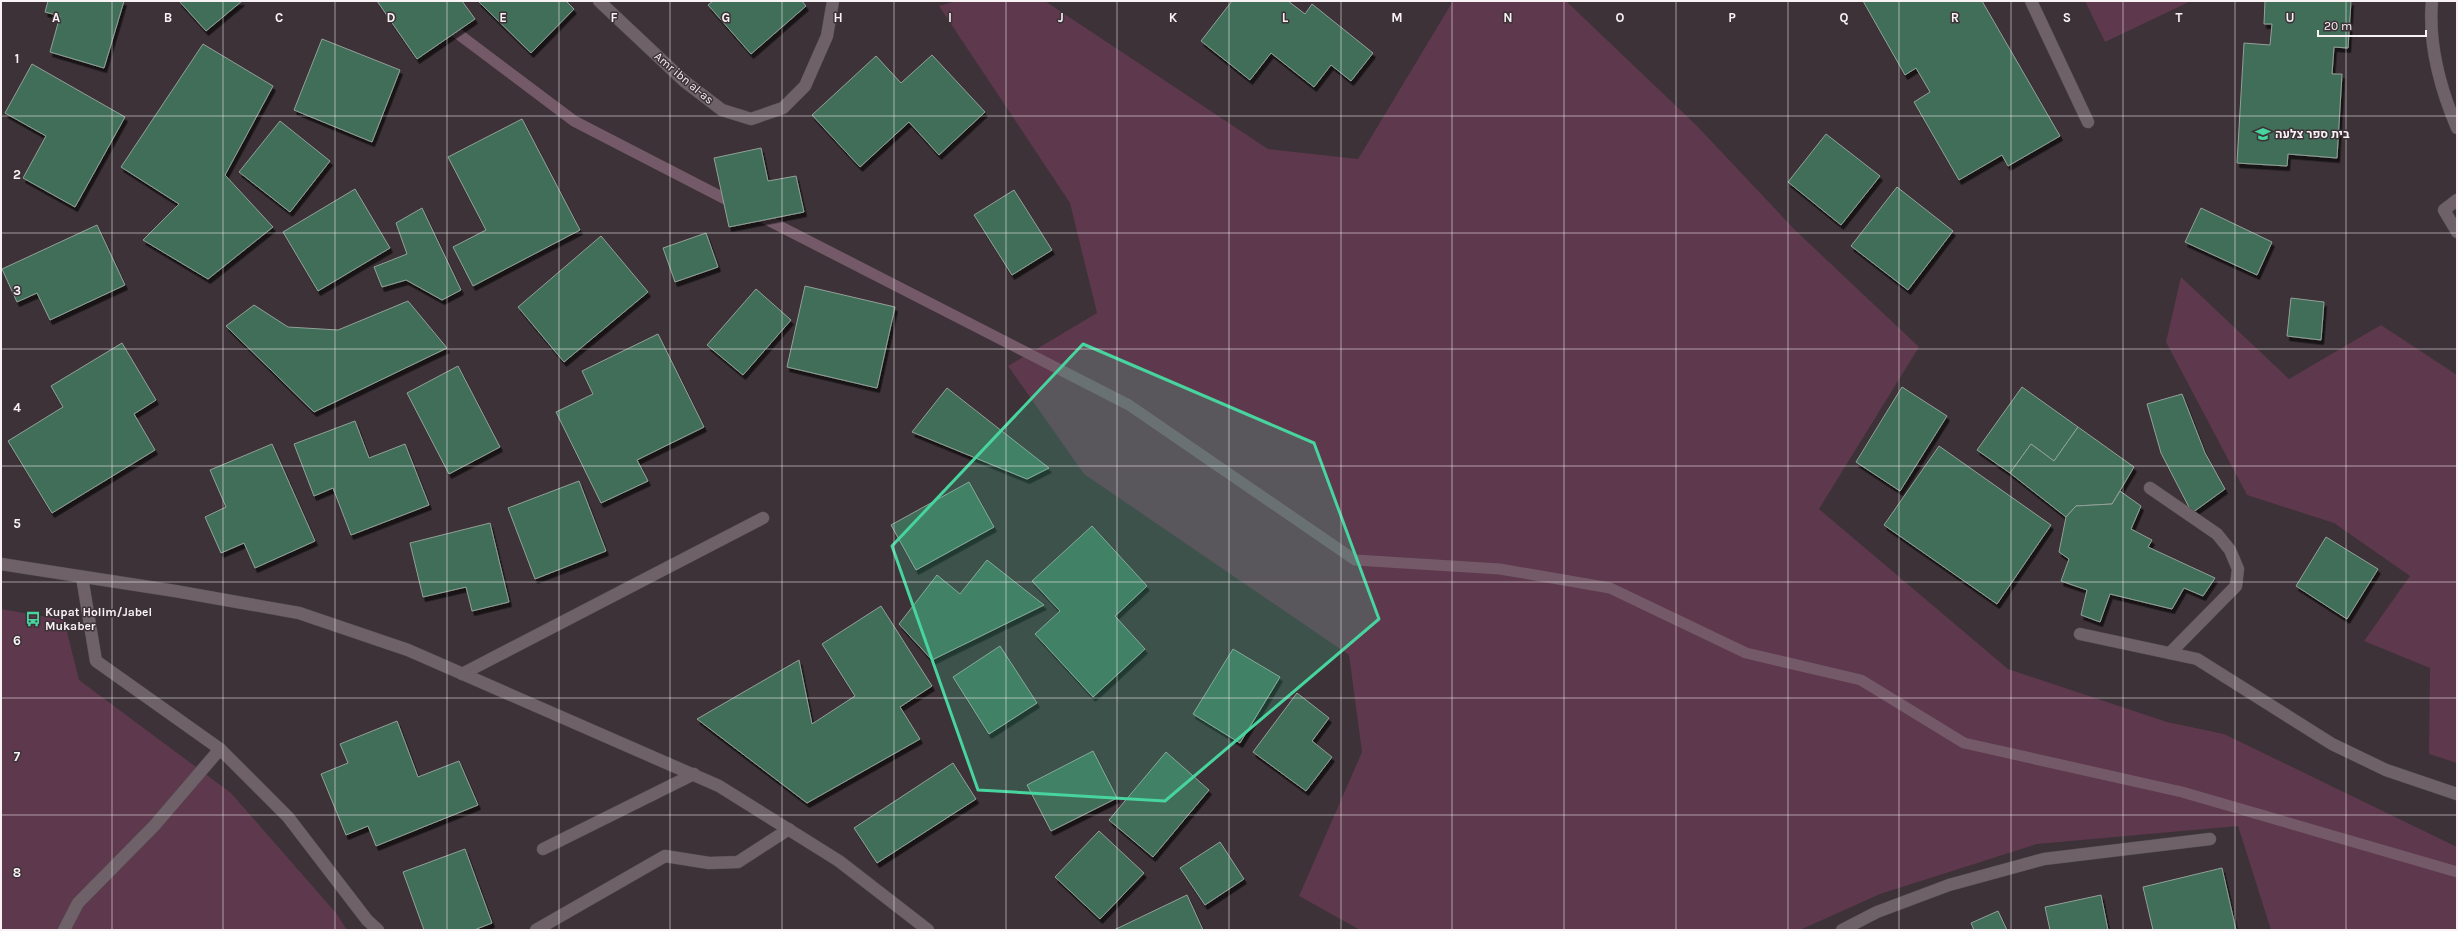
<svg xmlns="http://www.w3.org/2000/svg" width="2458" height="931" font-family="Karla,Heebo,sans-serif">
	<defs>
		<filter id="shadow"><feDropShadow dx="2.5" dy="4.5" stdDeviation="0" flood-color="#0009"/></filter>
	</defs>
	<rect width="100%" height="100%" fill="#3c3237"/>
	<g fill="#5e384c">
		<path d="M 956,1 L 1045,1 L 1268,149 L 1358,159 L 1453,1 L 1566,1 L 1696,125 L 1795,230 L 1919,347 L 1819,509 L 2008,669 L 2167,722 L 2224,734 L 2457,847 L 2457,930 L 2271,930 L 2238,826 L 2037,844 L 1880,894 L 1800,930 L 1360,930 L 1299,896 L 1362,752 L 1349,655 L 1084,474 L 1008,366 L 1097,313 L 1070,203 L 939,6 Z"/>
		<path d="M 2085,1 L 2191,1 L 2105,42 Z"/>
		<path d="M 2181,277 L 2289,379 L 2381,325 L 2457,375 L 2457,763 L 2429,754 L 2430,668 L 2364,641 L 2410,576 L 2334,523 L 2247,495 L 2166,342 Z"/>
		<path d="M 1,609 L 64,620 L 79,680 L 231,793 L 336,913 L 347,930 L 1,930 Z"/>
	</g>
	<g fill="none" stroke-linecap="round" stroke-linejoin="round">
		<g stroke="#745968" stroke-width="11">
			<path d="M 445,24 L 574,121 L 735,204"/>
			<path d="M 754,213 L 1129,405 L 1355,560 L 1500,569 L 1610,588 L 1746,653 L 1861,680 L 1964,743 L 2182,792 L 2457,872"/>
		</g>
	</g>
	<g fill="#3f6e59" stroke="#93a099" filter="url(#shadow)">
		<path d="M 48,1 L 124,1 L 104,68 L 50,52 L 60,16 L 45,12 Z"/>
		<path d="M 179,1 L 242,1 L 206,31 Z"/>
		<path d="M 377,1 L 462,1 L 475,19 L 417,59 Z"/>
		<path d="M 478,1 L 566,1 L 574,9 L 531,53 Z"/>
		<path d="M 713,1 L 802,1 L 806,6 L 751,54 L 708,5 Z"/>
		<path d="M 1232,1 L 1288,1 L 1305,14 L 1312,4 L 1373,53 L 1351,81 L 1331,65 L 1314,87 L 1271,53 L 1250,80 L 1201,41 Z"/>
		<path d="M 1863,1 L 1982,1 L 2060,136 L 2008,166 L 2002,155 L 1959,180 L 1914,102 L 1930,92 L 1916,68 L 1905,75 Z"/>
		<path d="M 2265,1 L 2351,1 L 2348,48 L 2334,47 L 2332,74 L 2342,74 L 2337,158 L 2288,154 L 2287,166 L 2237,163 L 2244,43 L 2270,45 L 2272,24 L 2264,24 Z"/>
		<path d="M 322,39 L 400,70 L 372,142 L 294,110 Z"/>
		<path d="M 203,44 L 273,86 L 225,175 L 273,227 L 208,279 L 143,240 L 179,204 L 121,167 Z"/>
		<path d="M 932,55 L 985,112 L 939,155 L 909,122 L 860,167 L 812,115 L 876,56 L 901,83 Z"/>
		<path d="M 32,64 L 125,117 L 75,207 L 23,178 L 46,136 L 5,113 Z"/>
		<path d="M 522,119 L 580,230 L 473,286 L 453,247 L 486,230 L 448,157 Z"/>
		<path d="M 280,121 L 330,161 L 290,212 L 239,172 Z"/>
		<path d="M 1826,134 L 1880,176 L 1841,225 L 1788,182 Z"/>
		<path d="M 761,148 L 768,181 L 796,176 L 804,212 L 729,227 L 714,158 Z"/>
		<path d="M 1897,187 L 1953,231 L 1908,290 L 1851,246 Z"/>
		<path d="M 355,189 L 390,248 L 318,291 L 283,232 Z"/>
		<path d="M 1014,190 L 1052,250 L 1012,275 L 974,215 Z"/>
		<path d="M 422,208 L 461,290 L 442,300 L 406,280 L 382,287 L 374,267 L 407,254 L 396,223 Z"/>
		<path d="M 2201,208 L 2272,242 L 2257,275 L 2185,242 Z"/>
		<path d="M 97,225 L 125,285 L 50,320 L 37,293 L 17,302 L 2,269 Z"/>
		<path d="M 706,233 L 718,267 L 675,282 L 663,248 Z"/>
		<path d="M 601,236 L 648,292 L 564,362 L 518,307 Z"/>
		<path d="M 805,286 L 895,307 L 877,388 L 787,367 Z"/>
		<path d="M 756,289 L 791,320 L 743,375 L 707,345 Z"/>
		<path d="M 2291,298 L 2324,302 L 2321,340 L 2287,336 Z"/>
		<path d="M 408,301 L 447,348 L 314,412 L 226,326 L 254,305 L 288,327 L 338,330 Z"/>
		<path d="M 658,334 L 704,427 L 637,460 L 648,481 L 601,503 L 556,412 L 593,394 L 582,371 Z"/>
		<path d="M 122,343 L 156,400 L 134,414 L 155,450 L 52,513 L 8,441 L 63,407 L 51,386 Z"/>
		<path d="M 458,366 L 500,447 L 449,474 L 407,393 Z"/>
		<path d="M 1902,387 L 1947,416 L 1900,491 L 1856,462 Z"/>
		<path d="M 2022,387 L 2078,427 L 2054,461 L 2031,444 L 2010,473 L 1977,450 Z"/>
		<path d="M 947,388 L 1049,468 L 1027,479 L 912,432 Z"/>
		<path d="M 2182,394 L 2205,453 L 2225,489 L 2192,513 L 2161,453 L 2147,404 Z"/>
		<path d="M 355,421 L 369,458 L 405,444 L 429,505 L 351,535 L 333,488 L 314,496 L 294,444 Z"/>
		<path d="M 2078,427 L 2134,467 L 2112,504 L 2076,506 L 2066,517 L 2010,473 L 2031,444 L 2054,461 Z"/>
		<path d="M 272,444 L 315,541 L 255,568 L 244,543 L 221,553 L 205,517 L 226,507 L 210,470 Z"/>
		<path d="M 1939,446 L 2051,525 L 1997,604 L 1884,525 Z"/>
		<path d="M 579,481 L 606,551 L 535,579 L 508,508 Z"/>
		<path d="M 969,482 L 994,527 L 916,570 L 891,525 Z"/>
		<path d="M 2120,491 L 2141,506 L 2131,529 L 2152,540 L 2148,547 L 2215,578 L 2203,596 L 2184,588 L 2172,609 L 2110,594 L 2100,622 L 2081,615 L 2087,590 L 2061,581 L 2069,559 L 2059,552 L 2066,517 L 2076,506 L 2112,504 Z"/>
		<path d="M 490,523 L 509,602 L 472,611 L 466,587 L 423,597 L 410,543 Z"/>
		<path d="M 1092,526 L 1147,586 L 1115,616 L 1145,649 L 1093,697 L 1035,634 L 1060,611 L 1032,581 Z"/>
		<path d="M 2326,537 L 2378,569 L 2347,619 L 2296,586 Z"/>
		<path d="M 987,560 L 1044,605 L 932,660 L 899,624 L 937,575 L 960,594 Z"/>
		<path d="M 881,606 L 932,686 L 900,707 L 920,739 L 807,803 L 697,719 L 799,660 L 812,724 L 855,696 L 822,644 Z"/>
		<path d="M 1000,646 L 1037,703 L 989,734 L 953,677 Z"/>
		<path d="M 1233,649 L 1280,677 L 1240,743 L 1193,714 Z"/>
		<path d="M 1297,693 L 1329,718 L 1312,741 L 1332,757 L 1306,791 L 1253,752 Z"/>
		<path d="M 397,721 L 418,777 L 459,761 L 478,805 L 376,846 L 368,826 L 346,835 L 321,774 L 348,763 L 340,744 Z"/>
		<path d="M 1093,751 L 1117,798 L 1051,831 L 1027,785 Z"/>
		<path d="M 1166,752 L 1209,790 L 1153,857 L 1109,820 Z"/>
		<path d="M 953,763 L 976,799 L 877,863 L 854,828 Z"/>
		<path d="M 1099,831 L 1144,873 L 1100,919 L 1055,877 Z"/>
		<path d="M 1220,842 L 1244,879 L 1205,905 L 1180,868 Z"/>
		<path d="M 465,849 L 492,923 L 474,930 L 424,930 L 403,872 Z"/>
		<path d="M 2222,868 L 2236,930 L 2153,930 L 2143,887 Z"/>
		<path d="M 1187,895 L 1203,930 L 1114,930 Z"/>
		<path d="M 2101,895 L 2108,930 L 2050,930 L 2045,907 Z"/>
		<path d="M 1998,911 L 2007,930 L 1974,930 L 1971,923 Z"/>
	</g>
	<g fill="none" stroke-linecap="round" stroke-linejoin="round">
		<g stroke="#564e52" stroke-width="13">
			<g id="minor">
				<path d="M 599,1 L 684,81 L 722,110 L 751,119 L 783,108 L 805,86 L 827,36 L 833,1"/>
				<path d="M 2031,1 L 2088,122"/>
				<path d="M 2432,1 C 2428,45 2440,88 2457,128"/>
				<path d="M 2457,200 L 2444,210 L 2457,232"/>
				<path d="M 2150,488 L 2217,534 L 2230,550 L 2238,569 L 2236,586 L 2170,653"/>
				<path d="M 1,564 L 175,591 L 299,613 L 408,650 L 719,786 L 839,861 L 928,930"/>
				<path d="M 82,577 L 96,661 L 220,749 L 288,817 L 367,920 L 378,930"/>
				<path d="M 2080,634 L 2197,659 L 2332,744 L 2386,770 L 2457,794"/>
				<path d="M 462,674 L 763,518"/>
				<path d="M 543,849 L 694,774"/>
				<path d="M 64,930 L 78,903 L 154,826 L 220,749"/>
				<path d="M 536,930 L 665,856 L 709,863 L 738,862 L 789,829"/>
				<path d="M 1842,930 L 1877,912 L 1949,885 L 2044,859 L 2210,839"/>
			</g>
		</g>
		<use href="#minor" stroke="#6e6268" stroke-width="12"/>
	</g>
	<path fill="#47d49e" fill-opacity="0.2" stroke="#47d49e" stroke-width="3" stroke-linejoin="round" d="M 1083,344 L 1314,443 L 1379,619 L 1165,801 L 978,790 L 892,546 Z"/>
	<path fill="none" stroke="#f8f2f5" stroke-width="1" stroke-opacity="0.55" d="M 112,1 L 112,930M 223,1 L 223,930M 335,1 L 335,930M 447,1 L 447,930M 559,1 L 559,930M 670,1 L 670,930M 782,1 L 782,930M 894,1 L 894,930M 1006,1 L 1006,930M 1117,1 L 1117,930M 1229,1 L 1229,930M 1341,1 L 1341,930M 1452,1 L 1452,930M 1564,1 L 1564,930M 1676,1 L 1676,930M 1788,1 L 1788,930M 1899,1 L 1899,930M 2011,1 L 2011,930M 2123,1 L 2123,930M 2235,1 L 2235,930M 2346,1 L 2346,930M 1,116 L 2457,116M 1,233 L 2457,233M 1,349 L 2457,349M 1,466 L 2457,466M 1,582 L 2457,582M 1,698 L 2457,698M 1,815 L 2457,815"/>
	<defs>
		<g id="school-bare" transform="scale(1.2)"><path d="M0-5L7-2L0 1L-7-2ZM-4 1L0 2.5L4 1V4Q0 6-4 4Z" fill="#47d49e" stroke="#3c3237" stroke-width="2.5" paint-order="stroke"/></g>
		<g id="bus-bare" transform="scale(1.2)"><path d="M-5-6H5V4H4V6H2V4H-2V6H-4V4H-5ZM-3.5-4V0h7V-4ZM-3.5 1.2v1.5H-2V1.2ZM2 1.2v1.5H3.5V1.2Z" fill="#47d49e" stroke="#3c3237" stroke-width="2.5" paint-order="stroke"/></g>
	</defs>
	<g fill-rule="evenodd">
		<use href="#school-bare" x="2263" y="134"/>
		<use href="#bus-bare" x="33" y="619"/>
	</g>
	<g text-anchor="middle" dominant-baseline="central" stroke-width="3" stroke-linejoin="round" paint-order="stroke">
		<g font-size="12" fill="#f8f2f5" stroke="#3c3237">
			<text transform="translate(684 78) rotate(40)">Amr ibn al-as</text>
		</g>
		<g font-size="12" font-weight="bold" fill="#f8f2f5" stroke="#3c3237" text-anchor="start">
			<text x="2275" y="134">בית ספר צלעה</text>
			<text x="45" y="612">Kupat Holim/Jabel<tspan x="45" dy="14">Mukaber</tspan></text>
		</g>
	</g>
	<g font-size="13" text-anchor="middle" font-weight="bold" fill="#f8f2f5" stroke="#3c3237" stroke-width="3" stroke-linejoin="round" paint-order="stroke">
		<text x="56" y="22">A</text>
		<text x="168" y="22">B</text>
		<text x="279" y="22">C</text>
		<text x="391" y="22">D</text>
		<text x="503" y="22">E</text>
		<text x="614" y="22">F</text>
		<text x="726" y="22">G</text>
		<text x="838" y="22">H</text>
		<text x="950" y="22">I</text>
		<text x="1061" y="22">J</text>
		<text x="1173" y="22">K</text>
		<text x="1285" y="22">L</text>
		<text x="1397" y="22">M</text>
		<text x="1508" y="22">N</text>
		<text x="1620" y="22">O</text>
		<text x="1732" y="22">P</text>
		<text x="1844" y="22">Q</text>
		<text x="1955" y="22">R</text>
		<text x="2067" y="22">S</text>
		<text x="2179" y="22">T</text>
		<text x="2290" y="22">U</text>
		<text x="17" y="63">1</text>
		<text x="17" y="179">2</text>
		<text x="17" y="295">3</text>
		<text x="17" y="412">4</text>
		<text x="17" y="528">5</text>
		<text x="17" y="645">6</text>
		<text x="17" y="761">7</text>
		<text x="17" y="877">8</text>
	</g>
	<rect width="2458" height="931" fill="none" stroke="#f8f2f5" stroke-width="4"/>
	<path d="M2318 30v6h108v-6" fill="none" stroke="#f8f2f5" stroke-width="2"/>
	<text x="2324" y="30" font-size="12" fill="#f8f2f5" stroke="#3c3237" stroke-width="3" paint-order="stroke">20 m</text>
</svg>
